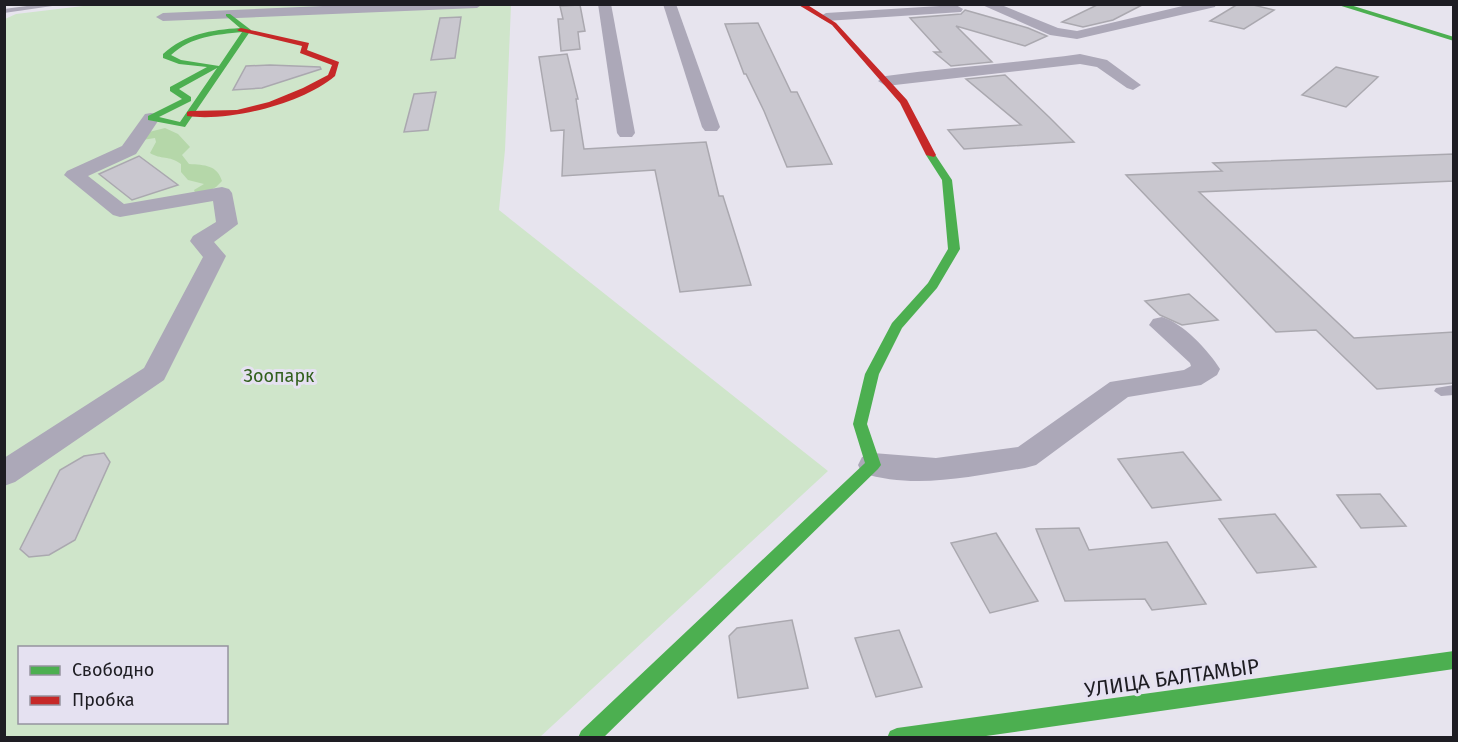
<svg xmlns="http://www.w3.org/2000/svg" width="1458" height="742" font-family="'Fira Sans',sans-serif">
	<rect width="100%" height="100%" fill="#e7e4ee"/>
	<path fill="#cfe5ca" fill-rule="evenodd" d="M 100,4 L 511,5 L 505,150 L 499,210 L 828,471 L 540,737 L 5,738 L 5,19 L 16,14 ZM 20,648 L 226,648 L 226,722 L 20,722 Z"/>
	<path fill="#b5d7a9" d="M 165,128 L 178,134 L 190,147 L 182,155 L 189,164 C 205,165 217,165 222,181 L 216,187 L 197,197 L 194,190 L 204,184 L 188,180 L 181,172 L 181,164 C 169,155 161,160 150,153 L 156,142 L 155,138 L 142,140 L 141,134 Z"/>
	<g fill="#c9c7cf" stroke="#aaa8af" stroke-width="1.5">
		<path d="M 1099,4 L 1144,4 L 1113,20 L 1083,27 L 1062,22 Z"/>
		<path d="M 1238,4 L 1249,4 L 1274,10 L 1244,29 L 1210,21 Z"/>
		<path d="M 580,5 L 585,31 L 578,32 L 580,49 L 561,51 L 558,19 L 563,19 L 560,6 Z"/>
		<path d="M 965,10 L 1028,28 L 1047,36 L 1025,46 L 956,26 L 992,62 L 951,66 L 934,52 L 941,52 L 910,18 L 961,14 Z"/>
		<path d="M 461,17 L 455,58 L 431,60 L 440,18 Z"/>
		<path d="M 758,23 L 791,92 L 797,92 L 832,164 L 787,167 L 764,111 L 746,74 L 744,74 L 725,24 Z"/>
		<path d="M 567,54 L 578,99 L 576,99 L 584,149 L 706,142 L 719,196 L 723,196 L 751,285 L 680,292 L 655,170 L 562,176 L 564,130 L 551,131 L 539,57 Z"/>
		<path d="M 270,65 L 320,67 L 321,69 L 262,88 L 233,90 L 246,66 Z"/>
		<path d="M 1336,67 L 1378,77 L 1346,107 L 1302,95 Z"/>
		<path d="M 1005,75 L 1049,117 L 1074,142 L 964,149 L 948,130 L 1021,125 L 966,79 Z"/>
		<path d="M 436,92 L 428,130 L 404,132 L 414,94 Z"/>
		<path d="M 1454,154 L 1454,181 L 1199,192 L 1354,338 L 1454,332 L 1454,383 L 1443,384 L 1377,389 L 1316,330 L 1276,332 L 1126,175 L 1222,171 L 1213,163 Z"/>
		<path d="M 139,156 L 178,185 L 132,200 L 99,174 Z"/>
		<path d="M 1189,294 L 1218,320 L 1182,325 L 1160,315 L 1145,301 Z"/>
		<path d="M 1183,452 L 1221,500 L 1152,508 L 1118,459 Z"/>
		<path d="M 104,453 L 110,462 L 75,540 L 49,555 L 29,557 L 20,549 L 60,470 L 84,456 Z"/>
		<path d="M 1380,494 L 1406,526 L 1361,528 L 1337,495 Z"/>
		<path d="M 1275,514 L 1316,567 L 1257,573 L 1219,519 Z"/>
		<path d="M 1079,528 L 1089,550 L 1167,542 L 1206,604 L 1152,610 L 1145,599 L 1065,601 L 1036,529 Z"/>
		<path d="M 996,533 L 1038,601 L 990,613 L 951,543 Z"/>
		<path d="M 792,620 L 808,688 L 738,698 L 729,636 L 737,628 Z"/>
		<path d="M 899,630 L 922,687 L 876,697 L 855,638 Z"/>
	</g>
	<g fill="none" stroke-linecap="round" stroke-linejoin="round">
		<g fill="#aca8b8" fill-rule="evenodd">
			<path d="M 42,4 L 66,4 L 4,13 L 4,9 Z"/>
			<path d="M 1454,385 L 1454,395 L 1441,396 L 1434,391 L 1436,388 Z"/>
		</g>
		<g fill="#aca8b8" fill-rule="evenodd">
			<path d="M 369,4 L 483,4 L 477,8 L 163,21 L 156,17 L 163,13 Z"/>
			<path d="M 598,4 L 611,4 L 635,133 L 632,137 L 620,137 L 617,133 Z"/>
			<path d="M 663,4 L 676,4 L 720,127 L 717,131 L 705,131 L 702,127 Z"/>
			<path d="M 980,4 L 999,4 L 1058,28 L 1077,31 L 1191,4 L 1216,4 L 1215,7 L 1077,39 L 1050,35 Z"/>
			<path d="M 956,5 L 963,9 L 961,12 L 826,21 L 819,17 L 826,13 Z"/>
			<path d="M 1080,54 L 1107,60 L 1141,85 L 1133,90 L 1127,88 L 1097,67 L 1080,64 L 886,86 L 878,81 L 886,76 C 951,67 1015,63 1080,54 Z"/>
			<path d="M 151,113 L 157,114 L 160,118 L 136,154 L 88,176 L 124,204 L 222,187 L 229,189 L 232,193 L 238,224 L 214,242 L 226,256 L 164,380 L 15,482 L 4,486 L 4,458 L 144,368 L 203,257 L 190,241 L 193,236 L 216,222 L 213,201 L 120,217 L 113,215 L 64,175 L 67,171 L 122,146 L 145,114 Z"/>
			<path d="M 1162,317 C 1183,323 1209,351 1220,369 L 1217,375 L 1201,385 L 1128,397 L 1036,465 L 1025,468 C 972,476 915,490 862,473 L 858,465 L 862,457 L 873,453 L 936,458 L 1018,447 L 1110,382 L 1184,370 L 1191,366 L 1190,363 L 1149,325 L 1153,319 Z"/>
		</g>
		<g fill="#4caf50" fill-rule="evenodd">
			<path d="M 1335,4 L 1347,4 L 1454,37 L 1454,41 Z"/>
			<path d="M 226,14 L 230,14 L 251,30 L 185,127 L 148,120 L 148,116 L 182,99 L 170,91 L 170,87 L 207,67 L 179,64 L 163,58 L 163,54 C 185,34 211,30 240,28 L 226,16 ZM 242,32 L 219,66 L 181,60 L 171,55 C 192,36 215,35 242,32 ZM 217,68 L 180,122 L 159,117 L 191,101 L 191,97 L 179,89 Z"/>
			<path d="M 931,152 L 934,153 L 952,180 L 960,249 L 937,288 L 902,328 L 879,374 L 867,424 L 881,465 L 878,469 L 603,738 L 578,738 L 581,731 L 865,463 L 853,424 L 865,374 L 892,323 L 928,283 L 948,249 L 942,180 L 926,155 Z"/>
			<path d="M 1454,651 L 1454,669 L 972,738 L 887,738 L 890,731 L 897,728 Z"/>
		</g>
		<g fill="#c62828" fill-rule="evenodd">
			<path d="M 797,4 L 806,4 L 836,23 L 907,100 L 936,155 L 934,157 L 926,155 L 900,103 L 832,25 Z"/>
			<path d="M 241,28 L 309,43 L 307,50 L 339,62 L 335,76 C 302,104 229,122 187,116 L 187,112 L 190,111 L 237,110 L 269,102 L 303,88 L 328,75 L 332,65 L 300,53 L 302,46 L 239,31 L 237,30 Z"/>
		</g>
	</g>
	<g text-anchor="middle" dominant-baseline="central" stroke-width="6" stroke-linejoin="round" paint-order="stroke">
		<g font-size="18" fill="#32601d" stroke="#e5e1f1">
			<text x="279" y="376">Зоопарк</text>
		</g>
		<g font-size="21" fill="#1e1d23" stroke="#e5e1f1">
			<text transform="translate(1172 678) rotate(-8)">УЛИЦА БАЛТАМЫР</text>
		</g>
	</g>
	<rect width="1458" height="742" fill="none" stroke="#1e1d23" stroke-width="12"/>
	<rect x="18" y="646" width="210" height="78" fill="#e5e1f1" stroke="#95939f" stroke-width="1.5"/>
	<rect x="30" y="666" width="30" height="9" fill="#4caf50" stroke="#95939f" stroke-width="1.5"/>
	<text x="72" y="676" font-size="18" fill="#1e1d23">Свободно</text>
	<rect x="30" y="696" width="30" height="9" fill="#c62828" stroke="#95939f" stroke-width="1.5"/>
	<text x="72" y="706" font-size="18" fill="#1e1d23">Пробка</text>
</svg>
